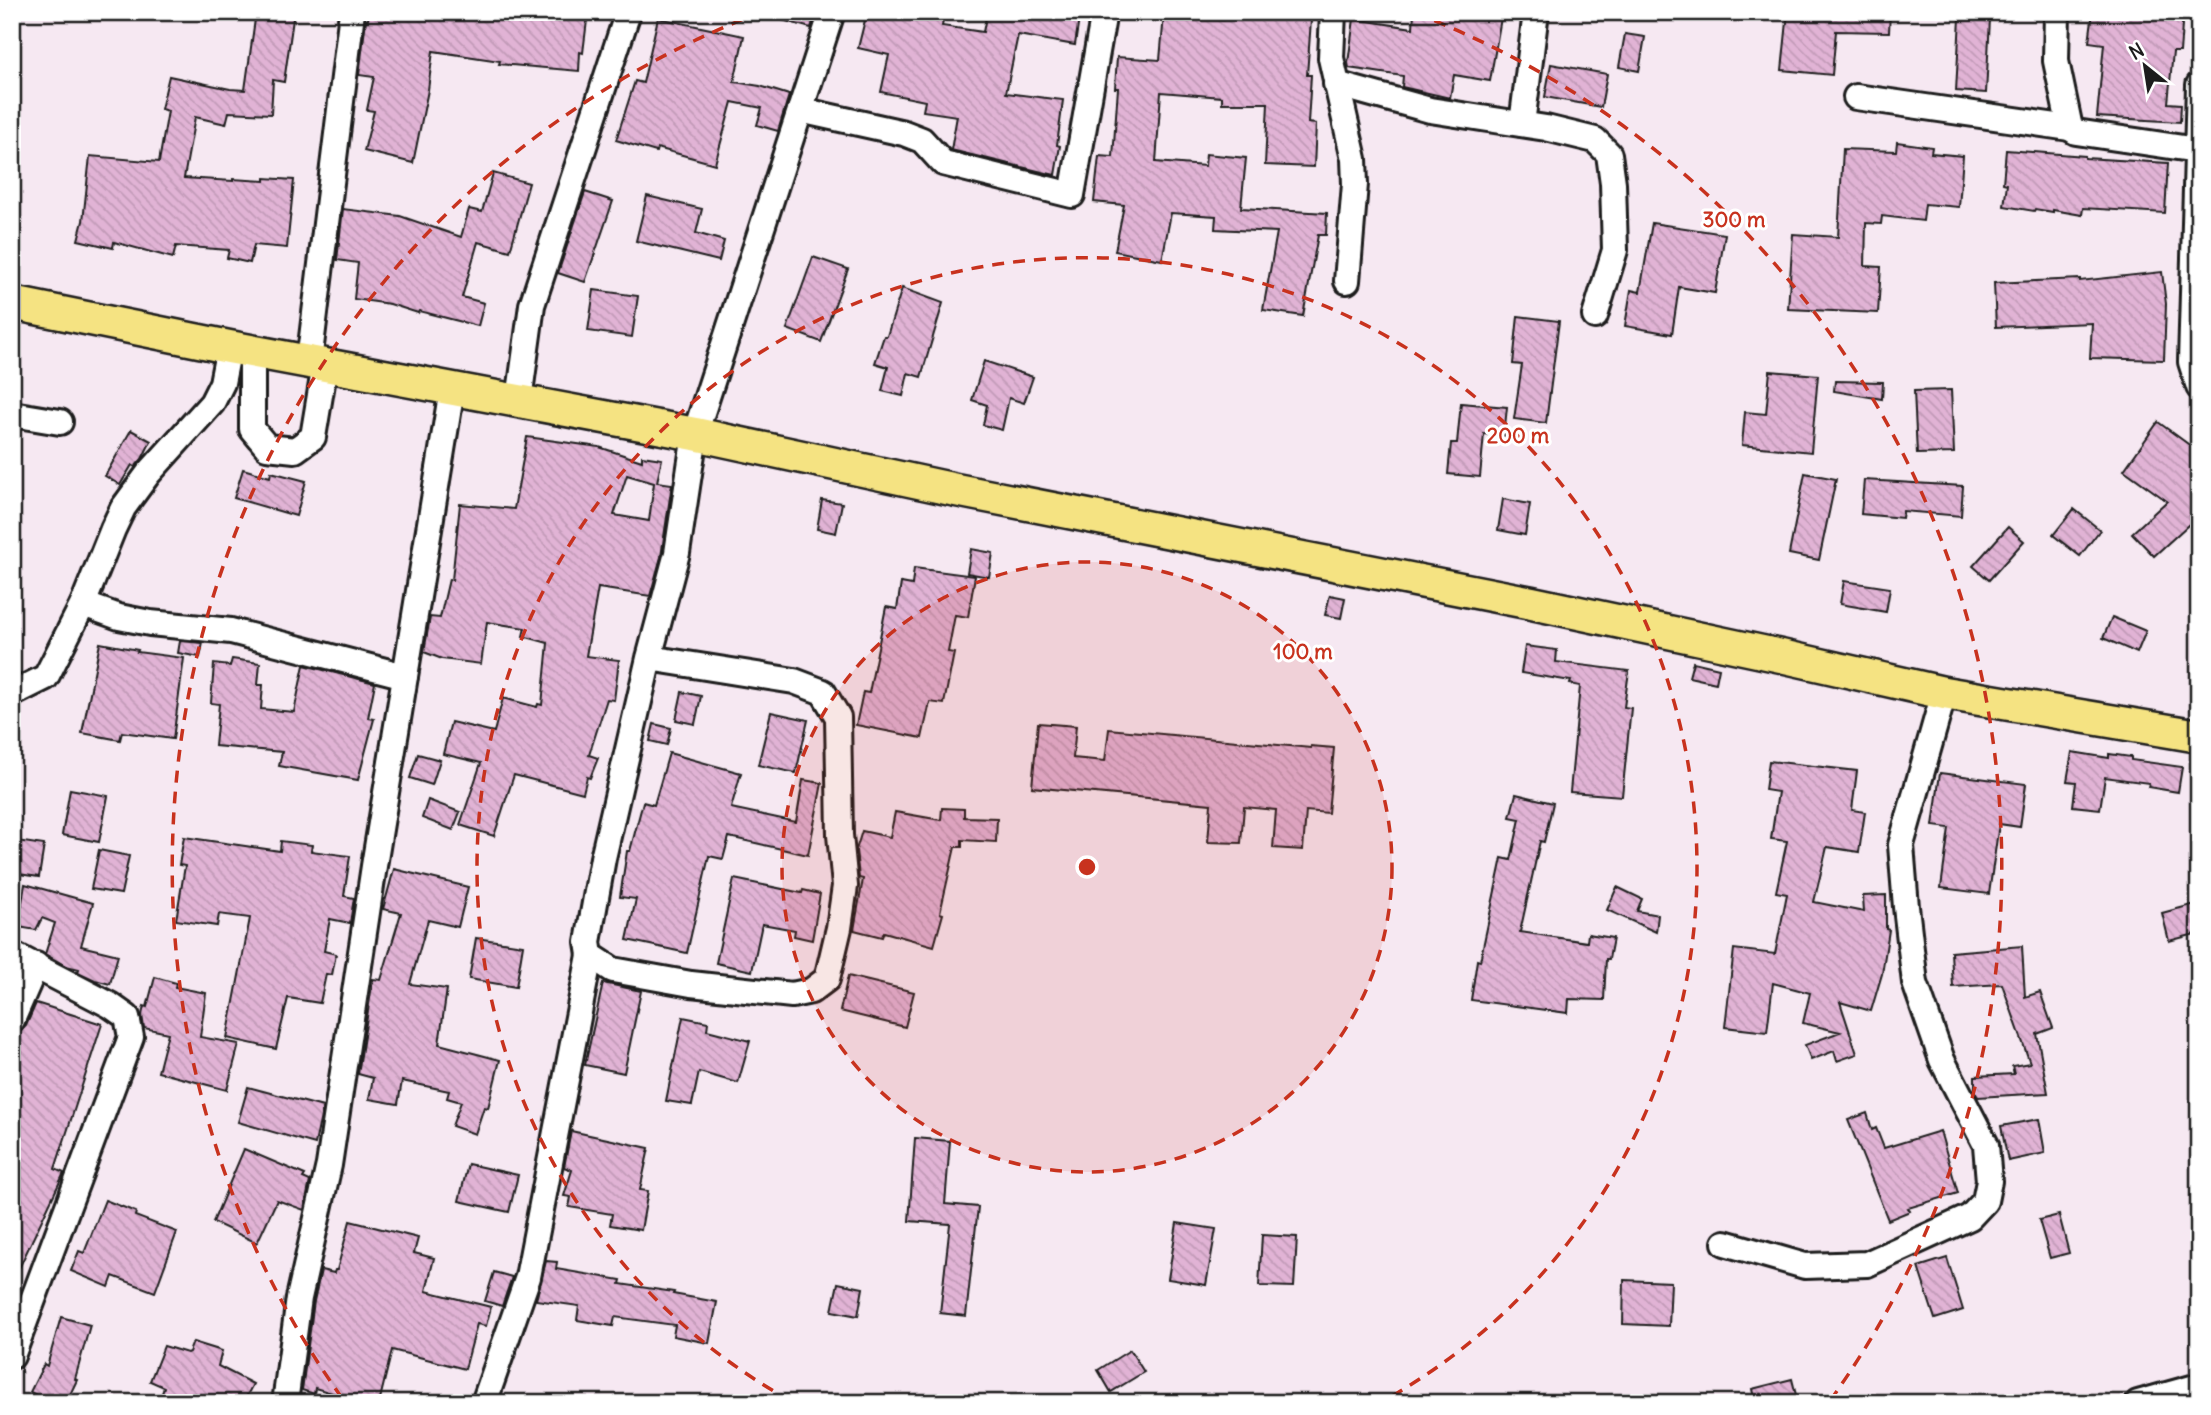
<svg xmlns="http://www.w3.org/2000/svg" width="2211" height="1415" font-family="Delius,sans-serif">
	<defs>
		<pattern id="building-back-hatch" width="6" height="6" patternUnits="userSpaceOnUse" patternTransform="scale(1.75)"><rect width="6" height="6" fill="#e1b3d5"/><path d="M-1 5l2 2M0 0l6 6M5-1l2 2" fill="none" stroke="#c099b6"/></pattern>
	</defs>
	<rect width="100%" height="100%" fill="#f6e8f2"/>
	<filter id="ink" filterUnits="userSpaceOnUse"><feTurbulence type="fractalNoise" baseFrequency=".0143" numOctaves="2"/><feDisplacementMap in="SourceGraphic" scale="14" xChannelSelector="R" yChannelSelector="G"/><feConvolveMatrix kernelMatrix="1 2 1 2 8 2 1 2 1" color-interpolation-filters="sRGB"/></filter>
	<g filter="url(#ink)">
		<g fill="url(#building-back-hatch)" stroke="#1c1c1c" stroke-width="2" fill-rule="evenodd">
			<path d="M 256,12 L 294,12 L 284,82 L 273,80 L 271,114 L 229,112 L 226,124 L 195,117 L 184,178 L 233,181 L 233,179 L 265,181 L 265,178 L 294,180 L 287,248 L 254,245 L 250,263 L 227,258 L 229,250 L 176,246 L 173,258 L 114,242 L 113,248 L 78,240 L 83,221 L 90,156 L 159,162 L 168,111 L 161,109 L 169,76 L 230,89 L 245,90 Z"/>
			<path d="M 369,12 L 588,12 L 583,53 L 580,52 L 579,71 L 499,64 L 500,61 L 433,51 L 428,90 L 413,163 L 364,151 L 374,111 L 367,110 L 374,77 L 359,75 L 366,20 L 368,20 Z"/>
			<path d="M 772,12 L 816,12 L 811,28 L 771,17 Z"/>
			<path d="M 867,12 L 945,12 L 942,26 L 983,32 L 987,12 L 1080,12 L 1075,45 L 1018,35 L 1006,93 L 1063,100 L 1057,145 L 1060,146 L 1055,175 L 951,150 L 957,116 L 923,111 L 925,101 L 881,92 L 889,55 L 858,48 Z"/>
			<path d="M 1224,12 L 1261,12 L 1261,17 L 1311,20 L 1307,75 L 1311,75 L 1308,123 L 1316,124 L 1314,167 L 1265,165 L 1268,103 L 1222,103 L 1222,97 L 1161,92 L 1156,162 L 1205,166 L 1206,154 L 1246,158 L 1241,208 L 1327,213 L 1326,235 L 1318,235 L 1303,316 L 1263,310 L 1277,232 L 1215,229 L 1216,216 L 1171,213 L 1162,260 L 1115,251 L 1124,205 L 1094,202 L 1099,156 L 1113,157 L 1118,88 L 1115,88 L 1117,57 L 1160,60 L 1164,15 L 1224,20 Z"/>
			<path d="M 1414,12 L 1502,12 L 1490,81 L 1454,75 L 1450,98 L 1402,87 L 1403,76 L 1349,68 L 1348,63 L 1354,19 L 1413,28 Z"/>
			<path d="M 1788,12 L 1890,12 L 1889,32 L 1836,31 L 1832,75 L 1782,70 Z"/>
			<path d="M 2093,12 L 2183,12 L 2180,52 L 2173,52 L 2168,103 L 2181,104 L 2180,122 L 2097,117 L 2104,44 L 2089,42 Z"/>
			<path d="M 658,18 L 744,36 L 734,82 L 760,86 L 789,95 L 778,131 L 757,125 L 762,108 L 732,102 L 715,164 L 657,148 L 656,152 L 616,140 L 635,81 L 643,83 Z"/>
			<path d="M 1960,18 L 1990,19 L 1986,93 L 1956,91 Z"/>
			<path d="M 1625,34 L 1645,37 L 1639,71 L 1619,67 Z"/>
			<path d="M 1551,64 L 1607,74 L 1601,107 L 1545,97 Z"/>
			<path d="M 1897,142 L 1932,147 L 1931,153 L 1963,156 L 1959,207 L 1925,204 L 1923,221 L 1882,216 L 1881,224 L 1866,223 L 1865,266 L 1881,267 L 1878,313 L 1788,309 L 1793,234 L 1838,237 L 1843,149 L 1896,151 Z"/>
			<path d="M 2006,150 L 2085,156 L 2085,158 L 2168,163 L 2165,213 L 2083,208 L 2082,215 L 2053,210 L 2053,212 L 2035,209 L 2034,211 L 2004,206 L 2007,184 L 2003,183 Z"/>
			<path d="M 493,173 L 529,183 L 510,251 L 478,242 L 462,297 L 484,303 L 478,326 L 419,311 L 418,313 L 390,304 L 354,299 L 358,263 L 337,260 L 343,209 L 400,216 L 461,237 L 469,209 L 482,212 Z"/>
			<path d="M 585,192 L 613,201 L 585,282 L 558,273 Z"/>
			<path d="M 647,196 L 702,209 L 696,233 L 724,241 L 719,261 L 636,241 Z"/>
			<path d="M 1652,223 L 1725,234 L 1715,293 L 1679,287 L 1672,334 L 1625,326 L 1631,290 L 1640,292 Z"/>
			<path d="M 813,257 L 848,269 L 821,342 L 787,329 Z"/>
			<path d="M 2162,272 L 2166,304 L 2164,360 L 2090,358 L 2092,323 L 1996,327 L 1994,283 L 2080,279 L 2080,281 Z"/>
			<path d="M 902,288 L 943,303 L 921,377 L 908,373 L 903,396 L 882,391 L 888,367 L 875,363 L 884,336 L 887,336 Z"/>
			<path d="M 594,290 L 638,296 L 632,337 L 588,331 Z"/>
			<path d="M 1518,316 L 1559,321 L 1546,423 L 1514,419 L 1522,365 L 1513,364 Z"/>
			<path d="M 984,361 L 1033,377 L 1024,403 L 1009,398 L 1002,430 L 983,425 L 987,405 L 972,400 Z"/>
			<path d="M 1770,371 L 1818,375 L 1811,452 L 1742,445 L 1745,412 L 1766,414 Z"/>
			<path d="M 1835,381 L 1883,382 L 1882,399 L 1834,391 Z"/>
			<path d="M 1951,390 L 1954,453 L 1917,454 L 1914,391 Z"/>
			<path d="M 1461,403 L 1507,407 L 1504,436 L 1484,434 L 1480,477 L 1448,474 L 1451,443 L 1457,443 Z"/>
			<path d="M 2158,422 L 2199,452 L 2199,515 L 2154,556 L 2132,533 L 2167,501 L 2124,470 Z"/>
			<path d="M 131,430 L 151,441 L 142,459 L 135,467 L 132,465 L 120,485 L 105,476 Z"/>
			<path d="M 527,437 L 599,447 L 642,461 L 642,456 L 662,459 L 657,482 L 672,484 L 661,557 L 650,596 L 598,588 L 586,656 L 619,660 L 614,700 L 607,699 L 589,755 L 598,758 L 590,778 L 587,777 L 583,793 L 514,775 L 494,836 L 460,825 L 481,763 L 443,754 L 451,722 L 494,732 L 503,698 L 537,707 L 538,704 L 542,705 L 548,643 L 523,636 L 525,628 L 487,622 L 481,664 L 442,659 L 424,652 L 430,617 L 440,618 L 449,579 L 452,580 L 460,504 L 514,509 ZM 627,475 L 654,483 L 649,521 L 614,515 Z"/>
			<path d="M 243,469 L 270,477 L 271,472 L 306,481 L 296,516 L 234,498 Z"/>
			<path d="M 1805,473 L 1836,479 L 1819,560 L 1789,554 Z"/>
			<path d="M 1864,480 L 1963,486 L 1961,516 L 1903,511 L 1902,518 L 1861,514 Z"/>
			<path d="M 1503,499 L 1530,504 L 1525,535 L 1498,530 Z"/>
			<path d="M 822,500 L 842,503 L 836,533 L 817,529 Z"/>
			<path d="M 2074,509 L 2100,530 L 2080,556 L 2053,535 Z"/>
			<path d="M 2008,527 L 2024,541 L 1989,580 L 1973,566 Z"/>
			<path d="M 971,549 L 993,553 L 989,577 L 967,573 Z"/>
			<path d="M 914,568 L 975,576 L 968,617 L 955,615 L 948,652 L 954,653 L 944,704 L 930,702 L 922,738 L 856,725 L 863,692 L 869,693 L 886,607 L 897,609 L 901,583 L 912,585 Z"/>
			<path d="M 1844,581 L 1890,588 L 1886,612 L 1840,604 Z"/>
			<path d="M 1330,595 L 1345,598 L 1341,618 L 1325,615 Z"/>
			<path d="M 2112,617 L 2146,631 L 2137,653 L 2103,638 Z"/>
			<path d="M 180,641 L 203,643 L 200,657 L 178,653 Z"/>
			<path d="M 100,643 L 138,650 L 137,652 L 184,658 L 173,739 L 122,732 L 120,740 L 82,733 Z"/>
			<path d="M 1525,646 L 1557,650 L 1556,662 L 1629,671 L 1624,707 L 1631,708 L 1622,796 L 1570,792 L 1580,686 L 1570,684 L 1571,681 L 1521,673 Z"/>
			<path d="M 232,659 L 260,663 L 258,685 L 263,685 L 261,709 L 294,712 L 304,665 L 375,683 L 368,718 L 374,719 L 358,780 L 279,766 L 282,752 L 215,746 L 219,704 L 211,703 L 214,664 L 230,666 Z"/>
			<path d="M 1693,662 L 1719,668 L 1716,683 L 1689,677 Z"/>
			<path d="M 682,692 L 701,696 L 695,724 L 676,720 Z"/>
			<path d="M 771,712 L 808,720 L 796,773 L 758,765 Z"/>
			<path d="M 1038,723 L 1076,726 L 1073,758 L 1105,761 L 1109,729 L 1311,748 L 1311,746 L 1334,748 L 1328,813 L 1306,811 L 1303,850 L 1273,848 L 1276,810 L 1244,807 L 1241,843 L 1208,842 L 1211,804 L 1032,787 Z"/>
			<path d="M 654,724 L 671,728 L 667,745 L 650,741 Z"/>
			<path d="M 2072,752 L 2109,758 L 2109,754 L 2131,757 L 2131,760 L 2182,767 L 2178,792 L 2148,787 L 2149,783 L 2105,777 L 2100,809 L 2073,806 L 2076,782 L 2067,781 Z"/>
			<path d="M 669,753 L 741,773 L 731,808 L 796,822 L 803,780 L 822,783 L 808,855 L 729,837 L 723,859 L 709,856 L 687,953 L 627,940 L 636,899 L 620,897 L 627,851 L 630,851 L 643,802 L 654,805 Z"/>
			<path d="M 418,754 L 440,760 L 432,785 L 410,778 Z"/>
			<path d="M 1769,761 L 1857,771 L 1852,810 L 1865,812 L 1859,852 L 1827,847 L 1814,902 L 1864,912 L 1863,896 L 1886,895 L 1886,929 L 1889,930 L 1882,974 L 1871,1011 L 1840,1002 L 1857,1054 L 1837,1061 L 1834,1051 L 1811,1060 L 1805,1045 L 1840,1032 L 1803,1023 L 1810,993 L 1773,983 L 1767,1032 L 1725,1027 L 1734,949 L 1775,954 L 1787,894 L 1776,892 L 1787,841 L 1771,839 L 1778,792 L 1765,790 Z"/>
			<path d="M 1940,773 L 2026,784 L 2020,827 L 1999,824 L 1989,894 L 1941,888 L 1949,828 L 1933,826 Z"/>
			<path d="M 70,789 L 108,796 L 99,842 L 62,835 Z"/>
			<path d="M 1516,794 L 1553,803 L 1544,842 L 1540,841 L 1520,932 L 1587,942 L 1588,934 L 1613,938 L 1609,959 L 1606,959 L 1604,1000 L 1569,999 L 1568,1013 L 1471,1000 L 1477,960 L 1480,961 L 1502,858 L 1511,860 L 1520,819 L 1510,817 Z"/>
			<path d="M 428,800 L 460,812 L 453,830 L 422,818 Z"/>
			<path d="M 942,808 L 964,809 L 964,817 L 997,818 L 996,842 L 962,840 L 962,847 L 955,847 L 940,913 L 943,914 L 934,946 L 884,932 L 882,937 L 854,930 L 863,879 L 859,878 L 856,850 L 862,831 L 890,837 L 895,812 L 941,820 Z"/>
			<path d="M 184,837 L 280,851 L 281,841 L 312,845 L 311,851 L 350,856 L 344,896 L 354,898 L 350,923 L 330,919 L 324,951 L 336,954 L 332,975 L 326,974 L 320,1003 L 288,998 L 276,1049 L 227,1038 L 250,918 L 219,914 L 217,926 L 176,920 L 185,866 L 179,865 Z"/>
			<path d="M 17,841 L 44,845 L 39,877 L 12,873 Z"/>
			<path d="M 99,850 L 129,856 L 121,894 L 91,889 Z"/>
			<path d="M 394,869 L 468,887 L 458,927 L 428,920 L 410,984 L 447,989 L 439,1044 L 500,1060 L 488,1108 L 484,1107 L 475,1134 L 452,1126 L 461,1102 L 447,1098 L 449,1091 L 402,1081 L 398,1104 L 369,1099 L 373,1078 L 358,1074 L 373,979 L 381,980 L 401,913 L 383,909 Z"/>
			<path d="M 734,879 L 802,893 L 803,890 L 820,894 L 812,940 L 794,936 L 795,930 L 762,924 L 752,971 L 716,963 Z"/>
			<path d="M 25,884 L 93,903 L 81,946 L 118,955 L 110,984 L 95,980 L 78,972 L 79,969 L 66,966 L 45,954 L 55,923 L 42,918 L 36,930 L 18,927 Z"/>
			<path d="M 1617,887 L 1642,899 L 1637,911 L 1658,915 L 1656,932 L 1607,910 Z"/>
			<path d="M 2199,903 L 2199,933 L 2169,941 L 2162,913 Z"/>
			<path d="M 476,938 L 523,945 L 516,987 L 469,979 Z"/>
			<path d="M 2022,946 L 2025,997 L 2040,992 L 2053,1028 L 2037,1034 L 2048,1093 L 1978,1097 L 1975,1092 L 1975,1076 L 2014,1074 L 2012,1066 L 2030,1063 L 2002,984 L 1953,987 L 1951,952 Z"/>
			<path d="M 848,976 L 914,992 L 905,1027 L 840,1011 Z"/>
			<path d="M 155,977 L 176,983 L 175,987 L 206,993 L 200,1037 L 239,1044 L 227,1090 L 158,1072 L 168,1033 L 144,1028 L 142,1015 L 144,1006 L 147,1007 Z"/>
			<path d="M 603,983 L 641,991 L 624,1073 L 585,1065 Z"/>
			<path d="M 36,1003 L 102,1024 L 55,1169 L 64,1173 L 12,1283 L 12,1057 L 20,1032 L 26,1026 Z"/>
			<path d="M 683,1017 L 708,1022 L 707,1030 L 750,1041 L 738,1083 L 699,1072 L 692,1105 L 666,1101 Z"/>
			<path d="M 248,1087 L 323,1107 L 315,1144 L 238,1122 Z"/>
			<path d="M 1867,1113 L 1872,1130 L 1876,1128 L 1884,1148 L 1940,1131 L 1958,1193 L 1908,1208 L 1910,1211 L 1888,1220 L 1848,1120 Z"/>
			<path d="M 2039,1119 L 2045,1153 L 2008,1161 L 2001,1126 Z"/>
			<path d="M 571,1131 L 649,1148 L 640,1190 L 648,1191 L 641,1230 L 610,1225 L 612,1214 L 569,1207 L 571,1197 L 564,1196 L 572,1170 L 564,1167 Z"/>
			<path d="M 915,1138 L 950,1141 L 945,1204 L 978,1207 L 966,1316 L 940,1313 L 950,1224 L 909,1221 Z"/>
			<path d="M 244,1149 L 305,1175 L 303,1178 L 310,1181 L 304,1210 L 277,1200 L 257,1243 L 213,1222 Z"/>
			<path d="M 468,1164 L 518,1175 L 509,1212 L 459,1201 Z"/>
			<path d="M 105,1200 L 136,1212 L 135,1216 L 177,1232 L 155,1292 L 113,1276 L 109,1287 L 71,1271 L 79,1251 L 84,1253 Z"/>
			<path d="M 2059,1215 L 2069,1253 L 2050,1258 L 2039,1220 Z"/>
			<path d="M 350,1221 L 418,1238 L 414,1253 L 434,1258 L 426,1291 L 491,1307 L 486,1326 L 477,1324 L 465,1369 L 392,1350 L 379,1403 L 356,1400 L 315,1388 L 314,1394 L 302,1390 L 314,1301 L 321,1270 L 334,1273 L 335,1270 L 337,1270 Z"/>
			<path d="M 1177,1223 L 1216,1229 L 1206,1285 L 1168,1279 Z"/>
			<path d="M 1262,1235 L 1297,1237 L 1294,1287 L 1259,1286 Z"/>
			<path d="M 1947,1258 L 1963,1310 L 1935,1319 L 1918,1267 Z"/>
			<path d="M 546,1261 L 557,1262 L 556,1269 L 621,1280 L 620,1284 L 674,1292 L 673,1294 L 717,1302 L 709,1343 L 673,1336 L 675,1325 L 615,1317 L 613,1326 L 577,1320 L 579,1306 L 536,1300 Z"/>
			<path d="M 494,1272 L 512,1277 L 502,1306 L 485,1301 Z"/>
			<path d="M 1624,1280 L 1671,1282 L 1669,1326 L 1623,1324 Z"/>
			<path d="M 838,1283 L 863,1288 L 858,1316 L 832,1311 Z"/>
			<path d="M 61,1317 L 90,1325 L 75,1379 L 77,1380 L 66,1403 L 53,1403 L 30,1392 L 44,1364 L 47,1366 Z"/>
			<path d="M 193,1342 L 222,1351 L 218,1366 L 253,1384 L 243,1403 L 159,1403 L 164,1387 L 150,1381 L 164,1346 L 187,1353 L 189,1352 Z"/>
			<path d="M 1130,1350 L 1144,1372 L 1111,1392 L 1098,1370 Z"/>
			<path d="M 1792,1379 L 1798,1403 L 1755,1403 L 1752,1389 Z"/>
		</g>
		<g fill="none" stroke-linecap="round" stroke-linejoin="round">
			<g stroke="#1c1c1c" stroke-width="30">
				<g id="minor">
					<path d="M 1333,12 L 1331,58 L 1354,159 L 1355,184 L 1347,281"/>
					<path d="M 2057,12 L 2056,61 L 2070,128 L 2076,132 L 2197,150"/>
					<path d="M 1336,84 L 1430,110 L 1546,128 L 1595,140 L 1609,154 L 1613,183 L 1615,250 L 1595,316"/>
					<path d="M 2199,85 L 2191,362 L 2199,387"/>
					<path d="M 1856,97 L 2070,128"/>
					<path d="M 800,110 L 904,133 L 922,140 L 943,163 L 1072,195 L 1104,12"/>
					<path d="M 1522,124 L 1536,12"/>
					<path d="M 252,351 L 252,429 L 267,447 L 295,450 L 313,437 L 325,365"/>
					<path d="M 309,362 L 352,12"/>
					<path d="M 519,400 L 532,305 L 628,12"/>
					<path d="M 12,414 L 60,422"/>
					<path d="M 83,604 L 119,617 L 150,623 L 231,631 L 405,676"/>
					<path d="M 649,658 L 794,681 L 823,692 L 838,717 L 840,835 L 845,886 L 839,928 L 827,979 L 811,991 L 792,995 L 691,984 L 613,970 L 590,955 L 588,942 L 603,858 L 649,658 L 677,553 L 695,434 L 832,12"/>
					<path d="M 12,694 L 46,677 L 83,604 L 113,529 L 123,508 L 148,474 L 212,403 L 222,383 L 229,347"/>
					<path d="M 12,954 L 110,1005 L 127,1017 L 131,1037 L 12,1356"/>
					<path d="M 12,1020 L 36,965"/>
					<path d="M 1725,1243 L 1805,1266 L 1867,1264 L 1970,1217 L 1985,1201 L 1989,1181 L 1986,1145 L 1942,1060 L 1915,983 L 1906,907 L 1901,845 L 1944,693"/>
					<path d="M 285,1403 L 299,1298 L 329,1165 L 374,866 L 452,389"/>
					<path d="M 484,1403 L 528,1277 L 590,955"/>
					<path d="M 2138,1403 L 2199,1386"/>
				</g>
			</g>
			<g stroke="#1c1c1c" stroke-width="37">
				<path id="major" d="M 12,303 L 229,347 L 695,434 L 956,490 L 1532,603 L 1781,656 L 1944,693 L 2199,736"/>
			</g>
			<use href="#minor" stroke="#fff" stroke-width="24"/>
			<use href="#major" stroke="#f5e382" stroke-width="32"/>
		</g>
	</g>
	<circle cx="1087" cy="867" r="305" fill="#c8321e" fill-opacity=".12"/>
	<g fill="none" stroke="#c8321e" stroke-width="3.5" stroke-dasharray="12 9">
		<circle cx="1087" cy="867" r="305"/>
		<path d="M791 1401A610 610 0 1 1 1383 1401"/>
		<path d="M342 1398A915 915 0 0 1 759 13M1415 13A915 915 0 0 1 1832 1398"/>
	</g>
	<circle cx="1087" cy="867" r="10" fill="#c8321e" stroke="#fff" stroke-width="3.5"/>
	<g font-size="21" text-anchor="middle" font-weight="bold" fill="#c8321e" stroke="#fff" stroke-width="6" stroke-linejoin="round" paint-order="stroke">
		<text x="1734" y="227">300 m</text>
		<text x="1518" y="443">200 m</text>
		<text x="1303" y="659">100 m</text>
	</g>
	<rect width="2211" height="1415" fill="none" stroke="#fff" stroke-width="42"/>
	<rect x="21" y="21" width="2169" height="1373" fill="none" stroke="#1c1c1c" stroke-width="2.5" filter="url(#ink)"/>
	<g transform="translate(2145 66) rotate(330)" stroke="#ffffff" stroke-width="5" paint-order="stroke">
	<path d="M0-5L12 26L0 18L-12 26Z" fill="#1c1c1c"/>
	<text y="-10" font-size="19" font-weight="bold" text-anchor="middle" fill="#1c1c1c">N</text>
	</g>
</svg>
